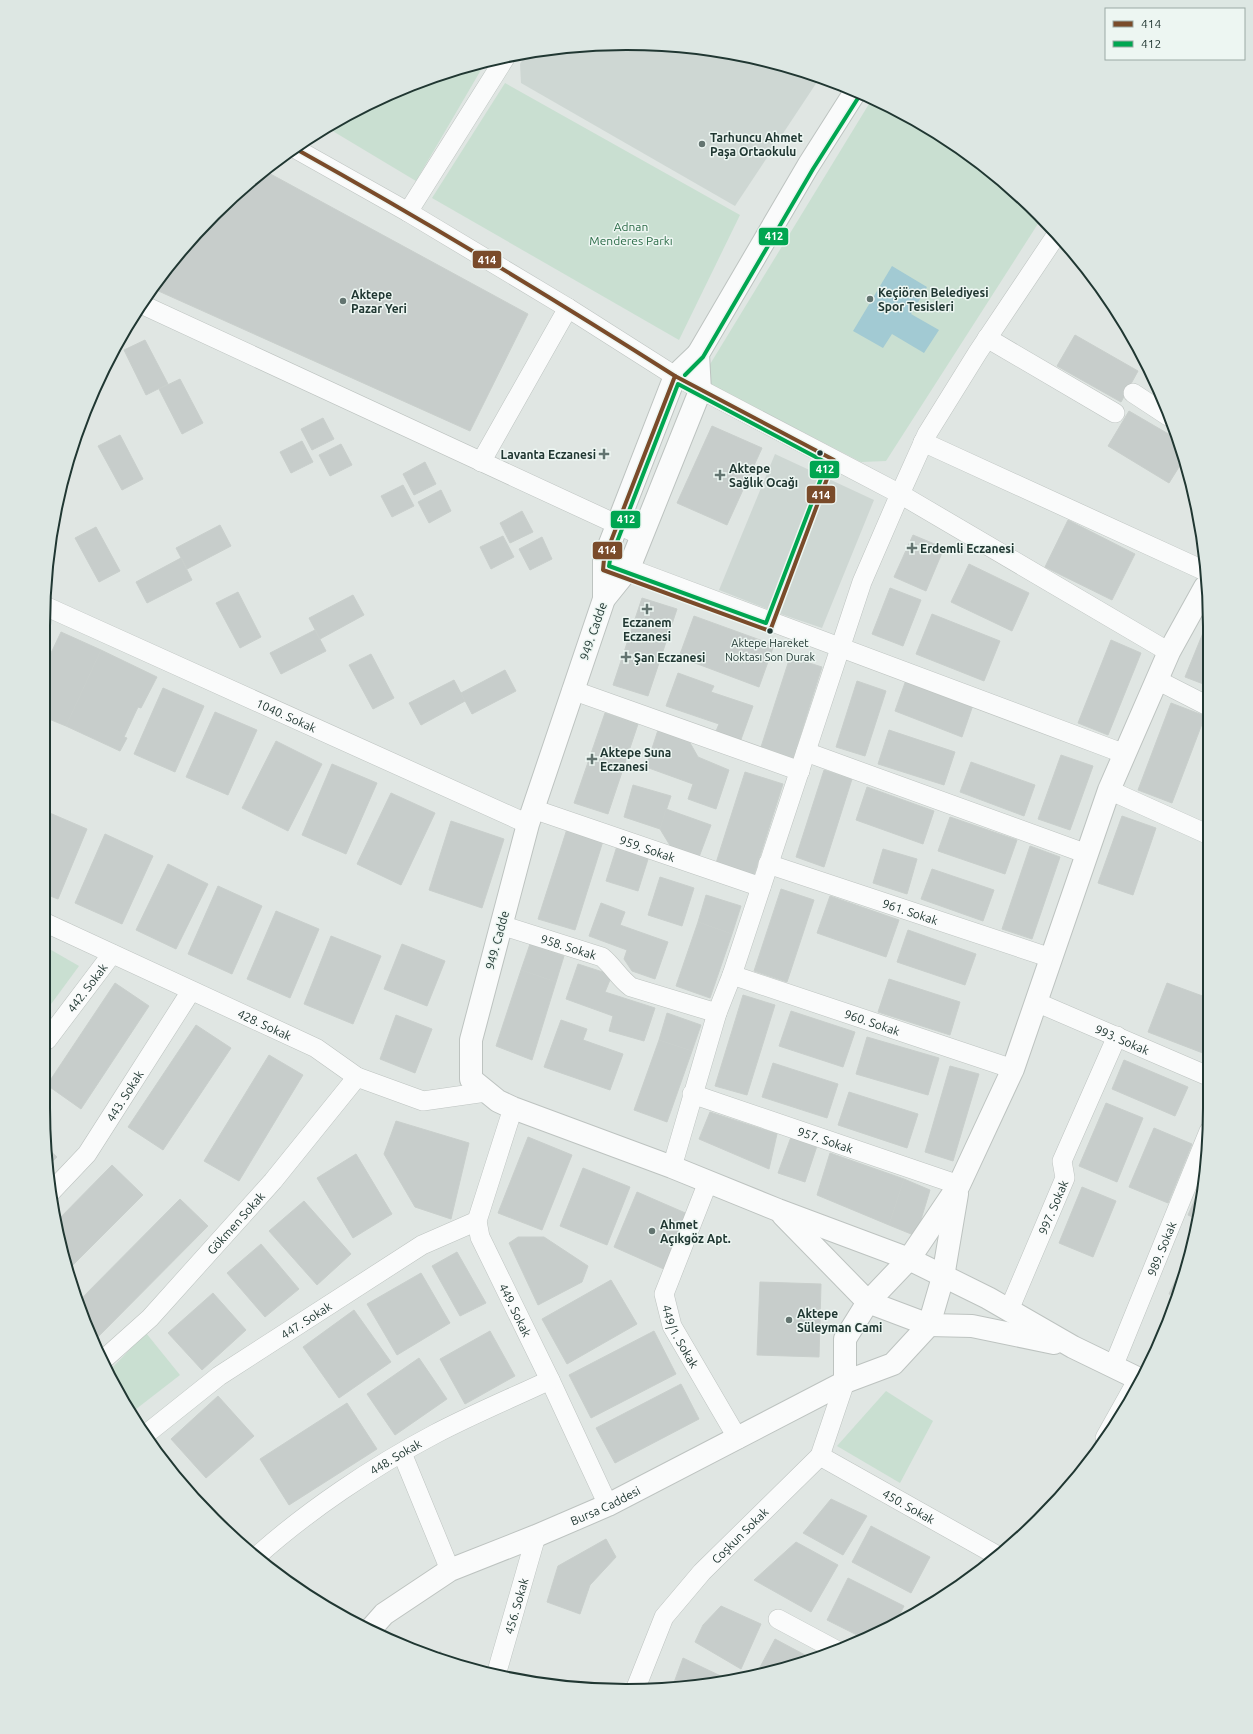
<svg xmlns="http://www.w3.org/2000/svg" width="1253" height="1734" font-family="Ubuntu,sans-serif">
	<rect width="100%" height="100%" fill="#e0e6e3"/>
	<g fill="#ced7d3">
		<path d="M 665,44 L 778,63 L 819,79 L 735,206 L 521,83 L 520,64 L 527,53 L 551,48 Z"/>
		<path d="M 775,454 L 874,500 L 822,628 L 772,611 L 719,590 Z"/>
	</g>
	<g fill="#c9dfd1">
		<path d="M 485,63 L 416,181 L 326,127 L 335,121 L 439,74 Z"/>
		<path d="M 505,83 L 740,215 L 679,340 L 432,198 Z"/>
		<path d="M 872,99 L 885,103 L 982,164 L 1041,219 L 886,461 L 861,462 L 701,379 Z"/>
		<path d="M 46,947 L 79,966 L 46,1011 Z"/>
		<path d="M 146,1333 L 180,1375 L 131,1413 L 109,1371 Z"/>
		<path d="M 886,1391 L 933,1421 L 900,1483 L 837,1446 Z"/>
	</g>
	<path fill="#a2cad3" d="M 892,266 L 927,287 L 911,314 L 939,330 L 924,353 L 892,334 L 883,348 L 853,331 Z"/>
	<g fill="#c7cdcb" stroke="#c9cfcc">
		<path d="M 265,171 L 528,314 L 470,431 L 154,289 L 188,242 L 242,188 Z"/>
		<path d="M 1075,335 L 1138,371 L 1121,402 L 1057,366 Z"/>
		<path d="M 145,340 L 168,384 L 146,395 L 124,350 Z"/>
		<path d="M 180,379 L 203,423 L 182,434 L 159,389 Z"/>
		<path d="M 1129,411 L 1177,439 L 1184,459 L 1169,483 L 1108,446 Z"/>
		<path d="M 323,418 L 334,439 L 312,450 L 301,429 Z"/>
		<path d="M 712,426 L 762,448 L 727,525 L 677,503 Z"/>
		<path d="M 120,435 L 143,479 L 122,490 L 98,446 Z"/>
		<path d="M 302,441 L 313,462 L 291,473 L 280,452 Z"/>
		<path d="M 341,444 L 352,465 L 330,476 L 319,455 Z"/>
		<path d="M 425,462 L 436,484 L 414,495 L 403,474 Z"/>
		<path d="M 403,485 L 414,506 L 392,517 L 381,496 Z"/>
		<path d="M 441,490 L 451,511 L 429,523 L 418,502 Z"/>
		<path d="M 522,511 L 533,532 L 510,543 L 500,523 Z"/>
		<path d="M 1068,520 L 1135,554 L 1112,600 L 1045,567 Z"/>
		<path d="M 220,525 L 231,546 L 187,569 L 176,548 Z"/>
		<path d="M 96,527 L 120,571 L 99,582 L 75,538 Z"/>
		<path d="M 913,535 L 944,548 L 926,591 L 894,577 Z"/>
		<path d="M 503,536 L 514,557 L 491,569 L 480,547 Z"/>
		<path d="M 542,537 L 552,559 L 530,570 L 519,549 Z"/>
		<path d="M 181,558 L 192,580 L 147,603 L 136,582 Z"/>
		<path d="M 969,564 L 1029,593 L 1012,631 L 951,602 Z"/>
		<path d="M 890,588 L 921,600 L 903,646 L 872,634 Z"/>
		<path d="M 238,592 L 261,637 L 240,648 L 216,603 Z"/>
		<path d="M 353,595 L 364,615 L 320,639 L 309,618 Z"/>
		<path d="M 642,598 L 677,609 L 648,696 L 613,685 Z"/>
		<path d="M 932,614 L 1000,641 L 984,681 L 916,654 Z"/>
		<path d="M 694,616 L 774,645 L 759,687 L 679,657 Z"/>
		<path d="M 1205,628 L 1206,685 L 1185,677 Z"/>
		<path d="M 315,630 L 326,651 L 281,674 L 270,653 Z"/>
		<path d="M 61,632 L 101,650 L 66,726 L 44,717 L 43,670 Z"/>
		<path d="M 1111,640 L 1141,653 L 1108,735 L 1078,723 Z"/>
		<path d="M 101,650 L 157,677 L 141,708 L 138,707 L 124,737 L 127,738 L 120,751 L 66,726 Z"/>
		<path d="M 371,654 L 394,698 L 373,709 L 349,665 Z"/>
		<path d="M 790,657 L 822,667 L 793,758 L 761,747 Z"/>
		<path d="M 505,670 L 516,691 L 472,714 L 461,693 Z"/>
		<path d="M 678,673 L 714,686 L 711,692 L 753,706 L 739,745 L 714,736 L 719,724 L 666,706 Z"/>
		<path d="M 454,680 L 465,701 L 421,725 L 409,703 Z"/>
		<path d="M 906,680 L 973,705 L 962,737 L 895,711 Z"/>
		<path d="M 857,681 L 886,691 L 865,756 L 836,747 Z"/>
		<path d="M 163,688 L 204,706 L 175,772 L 134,754 Z"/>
		<path d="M 1171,703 L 1205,716 L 1172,803 L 1138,790 Z"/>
		<path d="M 215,712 L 257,730 L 228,795 L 186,777 Z"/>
		<path d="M 605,713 L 638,724 L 608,814 L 574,803 Z"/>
		<path d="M 658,730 L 689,741 L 698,757 L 729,770 L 716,809 L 688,799 L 693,784 L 646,767 Z"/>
		<path d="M 889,730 L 955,752 L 944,785 L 878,764 Z"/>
		<path d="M 276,741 L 322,764 L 288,831 L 242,808 Z"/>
		<path d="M 1061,755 L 1093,766 L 1070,830 L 1038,819 Z"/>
		<path d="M 971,762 L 1035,785 L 1024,816 L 960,792 Z"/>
		<path d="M 332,764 L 377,783 L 346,854 L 302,835 Z"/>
		<path d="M 824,770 L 852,779 L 824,867 L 796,857 Z"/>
		<path d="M 745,772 L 783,784 L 754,875 L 716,863 Z"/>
		<path d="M 633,785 L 671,796 L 660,829 L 624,817 Z"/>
		<path d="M 867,787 L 934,811 L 923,844 L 856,820 Z"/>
		<path d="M 391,793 L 435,813 L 401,885 L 357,864 Z"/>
		<path d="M 666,809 L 711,825 L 699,857 L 671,847 L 660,829 Z"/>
		<path d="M 45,811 L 87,829 L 58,899 L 45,894 Z"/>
		<path d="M 1122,816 L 1156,828 L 1133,895 L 1098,883 Z"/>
		<path d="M 950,817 L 1017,840 L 1005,874 L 938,851 Z"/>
		<path d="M 451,821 L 504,839 L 482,908 L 429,890 Z"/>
		<path d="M 567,829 L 603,841 L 575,930 L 538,919 Z"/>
		<path d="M 105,834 L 153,856 L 122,924 L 75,903 Z"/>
		<path d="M 617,846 L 649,856 L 638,891 L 606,881 Z"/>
		<path d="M 1030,846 L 1060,857 L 1032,939 L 1002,929 Z"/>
		<path d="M 883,849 L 917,859 L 907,894 L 873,883 Z"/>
		<path d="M 168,864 L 208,884 L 176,949 L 136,930 Z"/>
		<path d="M 932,869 L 994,890 L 983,921 L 921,899 Z"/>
		<path d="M 660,877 L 694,888 L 682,926 L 648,915 Z"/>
		<path d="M 218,886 L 262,906 L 232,974 L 188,954 Z"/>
		<path d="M 781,889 L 814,900 L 787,982 L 754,971 Z"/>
		<path d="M 706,895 L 741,906 L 732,934 L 698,922 Z"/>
		<path d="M 830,896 L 899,920 L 886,957 L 817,933 Z"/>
		<path d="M 601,903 L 625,912 L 620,925 L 668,942 L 655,979 L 632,971 L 624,959 L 627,950 L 589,936 Z"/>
		<path d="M 276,911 L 319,929 L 290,998 L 247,979 Z"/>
		<path d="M 698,922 L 732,934 L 710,998 L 676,986 Z"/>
		<path d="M 908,930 L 976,954 L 965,985 L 897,962 Z"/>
		<path d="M 331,936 L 381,956 L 353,1024 L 304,1004 Z"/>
		<path d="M 402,944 L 445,961 L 427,1006 L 384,989 Z"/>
		<path d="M 530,944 L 564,956 L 556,982 L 521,970 Z"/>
		<path d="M 578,964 L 612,975 L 605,992 L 655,1008 L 644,1041 L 609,1031 L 613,1016 L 566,999 Z"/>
		<path d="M 521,970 L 556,982 L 532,1060 L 496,1046 Z"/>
		<path d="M 889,979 L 960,1002 L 950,1035 L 878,1012 Z"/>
		<path d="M 115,983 L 149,1006 L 81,1109 L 47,1085 Z"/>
		<path d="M 1167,983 L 1208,998 L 1208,1055 L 1148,1032 Z"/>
		<path d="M 743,995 L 775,1005 L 747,1095 L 715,1086 Z"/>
		<path d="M 791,1011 L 855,1032 L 843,1067 L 779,1046 Z"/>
		<path d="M 667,1013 L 701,1025 L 692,1051 L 659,1040 Z"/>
		<path d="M 396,1015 L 432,1029 L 415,1073 L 380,1059 Z"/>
		<path d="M 561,1020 L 587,1029 L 583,1040 L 623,1054 L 610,1090 L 544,1067 Z"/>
		<path d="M 196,1025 L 231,1048 L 163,1150 L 128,1127 Z"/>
		<path d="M 867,1037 L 939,1058 L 928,1095 L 856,1074 Z"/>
		<path d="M 659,1040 L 692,1051 L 667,1122 L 634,1110 Z"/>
		<path d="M 269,1055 L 303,1075 L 239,1181 L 204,1161 Z"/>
		<path d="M 1124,1060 L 1188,1087 L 1175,1116 L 1112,1089 Z"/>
		<path d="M 773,1063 L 838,1084 L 827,1118 L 762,1097 Z"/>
		<path d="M 950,1066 L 979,1074 L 953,1161 L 925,1152 Z"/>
		<path d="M 849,1092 L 918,1114 L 907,1148 L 838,1125 Z"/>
		<path d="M 1106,1103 L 1143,1118 L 1117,1182 L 1079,1166 Z"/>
		<path d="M 710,1112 L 777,1134 L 769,1169 L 699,1139 Z"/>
		<path d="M 396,1121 L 469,1143 L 451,1219 L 415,1207 L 384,1154 Z"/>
		<path d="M 1154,1128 L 1192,1144 L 1168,1203 L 1129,1187 Z"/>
		<path d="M 528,1137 L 572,1155 L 542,1230 L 498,1213 Z"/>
		<path d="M 791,1137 L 817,1146 L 805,1182 L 778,1173 Z"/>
		<path d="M 48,1149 L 57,1157 L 48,1166 Z"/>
		<path d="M 830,1153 L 904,1179 L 889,1225 L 817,1195 Z"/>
		<path d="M 356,1154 L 392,1214 L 353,1238 L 317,1178 Z"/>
		<path d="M 112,1165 L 143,1195 L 67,1271 L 56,1222 Z"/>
		<path d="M 583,1168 L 630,1187 L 607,1245 L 560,1226 Z"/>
		<path d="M 904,1179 L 930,1190 L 916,1236 L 889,1225 Z"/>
		<path d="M 1203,1181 L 1197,1219 L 1188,1215 Z"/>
		<path d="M 1082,1187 L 1116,1201 L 1093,1257 L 1059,1243 Z"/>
		<path d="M 637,1192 L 690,1215 L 666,1270 L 614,1247 Z"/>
		<path d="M 180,1199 L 208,1226 L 93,1342 L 88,1331 L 78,1302 Z"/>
		<path d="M 304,1201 L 351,1254 L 317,1285 L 269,1231 Z"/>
		<path d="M 518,1237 L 544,1237 L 588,1266 L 582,1282 L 538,1305 L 509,1243 Z"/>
		<path d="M 1193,1243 L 1190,1259 L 1176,1297 L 1169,1294 Z"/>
		<path d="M 261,1244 L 299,1289 L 265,1317 L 227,1273 Z"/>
		<path d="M 457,1252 L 486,1303 L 460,1316 L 432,1266 Z"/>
		<path d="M 421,1273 L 450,1323 L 397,1355 L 367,1304 Z"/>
		<path d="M 611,1280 L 637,1324 L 567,1364 L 542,1319 Z"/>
		<path d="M 760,1282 L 821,1284 L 819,1357 L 757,1355 Z"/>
		<path d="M 213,1293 L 246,1330 L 202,1370 L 168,1333 Z"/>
		<path d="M 354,1310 L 391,1362 L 339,1398 L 303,1347 Z"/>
		<path d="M 490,1331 L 515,1376 L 465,1404 L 440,1359 Z"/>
		<path d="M 654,1331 L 676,1374 L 591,1418 L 569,1375 Z"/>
		<path d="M 419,1358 L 447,1399 L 395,1435 L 367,1394 Z"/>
		<path d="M 681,1384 L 699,1419 L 615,1463 L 596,1428 Z"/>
		<path d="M 218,1396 L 254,1436 L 206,1478 L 171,1439 Z"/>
		<path d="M 347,1403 L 377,1449 L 289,1505 L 260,1459 Z"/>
		<path d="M 831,1499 L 867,1516 L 843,1555 L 803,1533 Z"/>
		<path d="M 206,1502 L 242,1539 L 239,1543 L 205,1504 Z"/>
		<path d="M 871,1526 L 930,1557 L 911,1593 L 852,1562 Z"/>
		<path d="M 606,1539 L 616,1557 L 590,1585 L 580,1614 L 547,1602 L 558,1566 Z"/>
		<path d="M 796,1542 L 838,1565 L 811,1612 L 754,1580 Z"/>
		<path d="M 848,1578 L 904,1606 L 895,1624 L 865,1639 L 827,1620 Z"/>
		<path d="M 721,1606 L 761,1624 L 741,1669 L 695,1642 L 703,1625 Z"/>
		<path d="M 775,1639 L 805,1655 L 803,1659 L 758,1671 Z"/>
		<path d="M 440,1651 L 448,1661 L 435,1656 Z"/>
		<path d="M 683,1658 L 727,1679 L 703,1686 L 672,1688 Z"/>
	</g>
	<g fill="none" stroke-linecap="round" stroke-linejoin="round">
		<g stroke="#bdc3c0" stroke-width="20">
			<g id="minor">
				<path d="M 296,149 L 408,212 L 568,308 L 675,376 L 900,494 L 1169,652"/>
				<path d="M 408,212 L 505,58"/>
				<path d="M 143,305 L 642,536"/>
				<path d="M 987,338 L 1115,413"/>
				<path d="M 1133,393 L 1168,416"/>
				<path d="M 923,442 L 1205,571"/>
				<path d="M 481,462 L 568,308"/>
				<path d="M 604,559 L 1125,754"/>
				<path id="s1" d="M 45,606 L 528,824"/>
				<path d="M 1157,680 L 1206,705"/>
				<path d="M 572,690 L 800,771"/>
				<path d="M 806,752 L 1087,854"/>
				<path d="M 1109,790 L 1207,834"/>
				<path id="s2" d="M 533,809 L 761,887"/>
				<path id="s3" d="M 768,864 L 1051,958"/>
				<path id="s4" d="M 46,923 L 316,1048 L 357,1077 L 423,1101 L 486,1092"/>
				<path id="s5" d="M 501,925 L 602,957 C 613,966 619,978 631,987 L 717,1013"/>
				<path id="s6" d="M 732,975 L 1013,1069"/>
				<path id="s7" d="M 1036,1002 L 1208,1076"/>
				<path id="s8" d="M 47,1040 L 112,954"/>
				<path id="s9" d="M 692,1094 L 959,1185"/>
				<path id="s10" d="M 513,1108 L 477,1221 L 480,1237 L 550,1380 L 608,1505"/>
				<path d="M 672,1167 L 717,1013 L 732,975 L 862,582 L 900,494 L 927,434 L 978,352 L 1057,234"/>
				<path id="s11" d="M 708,1182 L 664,1294 L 672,1326 L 738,1439"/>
				<path id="s12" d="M 50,1193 L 87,1154 L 191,991"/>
				<path id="s13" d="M 1009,1310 L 1065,1178 L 1062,1161 L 1117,1036"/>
				<path id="s14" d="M 103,1360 L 150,1318 L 273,1181 L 357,1077"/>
				<path id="s15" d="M 1113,1367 L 1209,1131"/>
				<path id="s16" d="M 145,1435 L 219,1376 L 422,1245 L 477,1221"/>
				<path d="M 1105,1438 L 1138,1379"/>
				<path d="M 402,1453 L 450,1570"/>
				<path id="s17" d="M 820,1456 L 998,1556"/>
				<path id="s18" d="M 256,1557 C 307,1511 374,1466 435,1434 C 473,1414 512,1398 550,1380"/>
				<path d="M 778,1619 L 836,1650"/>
				<path id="s19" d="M 496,1675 L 536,1536"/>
				<path id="s20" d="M 635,1690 L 664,1617 L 702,1572 L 820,1456 L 845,1382"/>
			</g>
		</g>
		<g stroke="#bdc3c0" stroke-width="24">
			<g id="tertiary">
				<path d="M 855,92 L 808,166 L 698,354 L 700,391 L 629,568 L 604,599 L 528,824 L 471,1040 L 471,1079 L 498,1101 L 513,1108 L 672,1167 L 778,1210 L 909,1259 L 988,1298 L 1073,1347 L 1141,1380"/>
				<path d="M 604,599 L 604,559 L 675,376 L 698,354"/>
				<path d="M 783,1215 L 868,1302 L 929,1325 L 972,1326 L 1054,1343"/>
				<path d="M 845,1382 L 845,1339 L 868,1302 L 909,1259 L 959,1185 L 1013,1069 L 1109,790 L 1169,652 L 1205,587"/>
				<path id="s21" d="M 369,1631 L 384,1614 L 450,1570 L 536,1536 L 608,1505 L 845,1382 L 893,1364 L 929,1325 L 943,1277 L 957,1194"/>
			</g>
		</g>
		<use href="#minor" stroke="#fafbfb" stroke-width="19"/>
		<use href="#tertiary" stroke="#fafbfb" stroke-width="22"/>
		<g stroke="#edf6f2" stroke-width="7">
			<g id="bus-1">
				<path d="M 296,149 C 425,221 551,297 675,376"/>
				<path d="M 675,376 L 834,460 L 770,631 L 603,570 L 604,559 Z"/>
			</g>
		</g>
		<g stroke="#edf6f2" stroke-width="7">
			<g id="bus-2">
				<path d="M 685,375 L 703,357 L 813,169 L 860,95"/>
				<path d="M 678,384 L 827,463 L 766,623 L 609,566 L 610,560 Z"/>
			</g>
		</g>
		<use href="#bus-1" stroke="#7a4b2a" stroke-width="4"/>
		<use href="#bus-2" stroke="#00a651" stroke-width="4"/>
	</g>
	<g fill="#637470" stroke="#edf6f2" stroke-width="1.5">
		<circle cx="702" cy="144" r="4"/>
		<circle cx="870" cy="299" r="4"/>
		<circle cx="343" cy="301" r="4"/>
		<path d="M602 448h4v4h4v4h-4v4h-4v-4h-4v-4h4z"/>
		<path d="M718 469h4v4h4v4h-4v4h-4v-4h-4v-4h4z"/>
		<path d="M910 542h4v4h4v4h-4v4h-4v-4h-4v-4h4z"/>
		<path d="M645 603h4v4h4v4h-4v4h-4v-4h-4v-4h4z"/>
		<path d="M624 651h4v4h4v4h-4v4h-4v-4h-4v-4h4z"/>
		<path d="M590 753h4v4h4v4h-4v4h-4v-4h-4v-4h4z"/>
		<circle cx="652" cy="1231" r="4"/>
		<circle cx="789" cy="1320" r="4"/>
	</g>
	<g fill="#203732" stroke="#edf6f2" stroke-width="1.5">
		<circle cx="820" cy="453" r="3.5"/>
		<circle cx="770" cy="631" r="3.5"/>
	</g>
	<g text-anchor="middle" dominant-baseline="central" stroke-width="3" stroke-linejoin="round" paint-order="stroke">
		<g font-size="11" fill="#203732" stroke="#edf6f2">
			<text x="770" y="643">Aktepe Hareket<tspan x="770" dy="14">Noktası Son Durak</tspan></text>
		</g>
		<g font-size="12" font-weight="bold" fill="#203732" stroke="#edf6f2" text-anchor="start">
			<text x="710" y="137">Tarhuncu Ahmet<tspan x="710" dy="14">Paşa Ortaokulu</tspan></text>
			<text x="878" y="292">Keçiören Belediyesi<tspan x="878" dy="14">Spor Tesisleri</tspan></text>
			<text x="351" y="294">Aktepe<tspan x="351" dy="14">Pazar Yeri</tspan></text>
			<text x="596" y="454" text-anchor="end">Lavanta Eczanesi</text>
			<text x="729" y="468">Aktepe<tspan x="729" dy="14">Sağlık Ocağı</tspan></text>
			<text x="920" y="548">Erdemli Eczanesi</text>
			<text x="647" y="622" text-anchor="middle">Eczanem<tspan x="647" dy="14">Eczanesi</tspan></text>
			<text x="634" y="657">Şan Eczanesi</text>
			<text x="600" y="752">Aktepe Suna<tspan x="600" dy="14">Eczanesi</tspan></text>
			<text x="660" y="1224">Ahmet<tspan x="660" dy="14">Açıkgöz Apt.</tspan></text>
			<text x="797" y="1313">Aktepe<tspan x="797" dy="14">Süleyman Cami</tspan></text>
		</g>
		<g font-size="12" fill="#2c6c48" stroke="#edf6f2">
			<text x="631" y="226">Adnan<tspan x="631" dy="14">Menderes Parkı</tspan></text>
		</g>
		<g font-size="12" fill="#203732" stroke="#edf6f2">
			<text transform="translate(593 631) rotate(-71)">949. Cadde</text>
			<text stroke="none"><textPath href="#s1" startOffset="265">1040. Sokak</textPath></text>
			<text stroke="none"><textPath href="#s2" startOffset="121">959. Sokak</textPath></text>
			<text stroke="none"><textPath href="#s3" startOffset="150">961. Sokak</textPath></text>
			<text transform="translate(497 940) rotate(-75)">949. Cadde</text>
			<text stroke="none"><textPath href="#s5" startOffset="71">958. Sokak</textPath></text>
			<text stroke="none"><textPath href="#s8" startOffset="66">442. Sokak</textPath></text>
			<text stroke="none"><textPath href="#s6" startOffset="148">960. Sokak</textPath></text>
			<text stroke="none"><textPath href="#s4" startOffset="241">428. Sokak</textPath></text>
			<text stroke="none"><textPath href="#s7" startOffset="94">993. Sokak</textPath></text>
			<text stroke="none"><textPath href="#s12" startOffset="123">443. Sokak</textPath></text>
			<text stroke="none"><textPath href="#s9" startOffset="141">957. Sokak</textPath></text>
			<text stroke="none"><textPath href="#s13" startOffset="112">997. Sokak</textPath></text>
			<text stroke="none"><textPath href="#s14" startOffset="191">Gökmen Sokak</textPath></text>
			<text stroke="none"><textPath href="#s15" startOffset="128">989. Sokak</textPath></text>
			<text stroke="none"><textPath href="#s10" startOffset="216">449. Sokak</textPath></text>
			<text stroke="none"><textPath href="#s16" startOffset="198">447. Sokak</textPath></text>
			<text stroke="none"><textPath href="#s11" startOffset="166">449/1. Sokak</textPath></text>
			<text stroke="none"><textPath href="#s18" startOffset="172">448. Sokak</textPath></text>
			<text stroke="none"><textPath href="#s21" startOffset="270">Bursa Caddesi</textPath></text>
			<text stroke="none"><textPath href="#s17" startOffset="102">450. Sokak</textPath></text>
			<text stroke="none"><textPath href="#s20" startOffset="190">Coşkun Sokak</textPath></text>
			<text stroke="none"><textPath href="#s19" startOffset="72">456. Sokak</textPath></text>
		</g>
	</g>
	<path d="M0 0H1253V1734H0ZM626 50H627A576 576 0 0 1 1203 626V1108A576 576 0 0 1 627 1684H626A576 576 0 0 1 50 1108V626A576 576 0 0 1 626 50Z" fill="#dde7e3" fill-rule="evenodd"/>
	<path fill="none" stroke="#203732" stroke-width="2" d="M626 50H627A576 576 0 0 1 1203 626V1108A576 576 0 0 1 627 1684H626A576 576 0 0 1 50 1108V626A576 576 0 0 1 626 50Z"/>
	<g stroke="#edf6f2" stroke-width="1.5">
		<rect x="758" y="227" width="31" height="19" rx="4" fill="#00a651"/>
		<rect x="472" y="250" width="30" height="19" rx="4" fill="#7a4b2a"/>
		<rect x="809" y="460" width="31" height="19" rx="4" fill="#00a651"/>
		<rect x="806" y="485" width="30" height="19" rx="4" fill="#7a4b2a"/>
		<rect x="610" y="510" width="31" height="19" rx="4" fill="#00a651"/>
		<rect x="592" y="541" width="31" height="19" rx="4" fill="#7a4b2a"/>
	</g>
	<g font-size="11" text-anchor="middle" font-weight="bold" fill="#fff">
		<text x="774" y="240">412</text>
		<text x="487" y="264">414</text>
		<text x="825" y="473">412</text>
		<text x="821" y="499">414</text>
		<text x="626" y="523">412</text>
		<text x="607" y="554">414</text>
	</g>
	<rect x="1105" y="8" width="140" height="52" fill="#edf6f2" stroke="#9baaa5"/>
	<rect x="1113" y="21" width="20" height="6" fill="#7a4b2a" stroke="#9baaa5"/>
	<text x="1141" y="28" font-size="12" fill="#203732">414</text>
	<rect x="1113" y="41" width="20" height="6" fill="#00a651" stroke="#9baaa5"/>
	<text x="1141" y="48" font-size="12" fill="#203732">412</text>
</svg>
